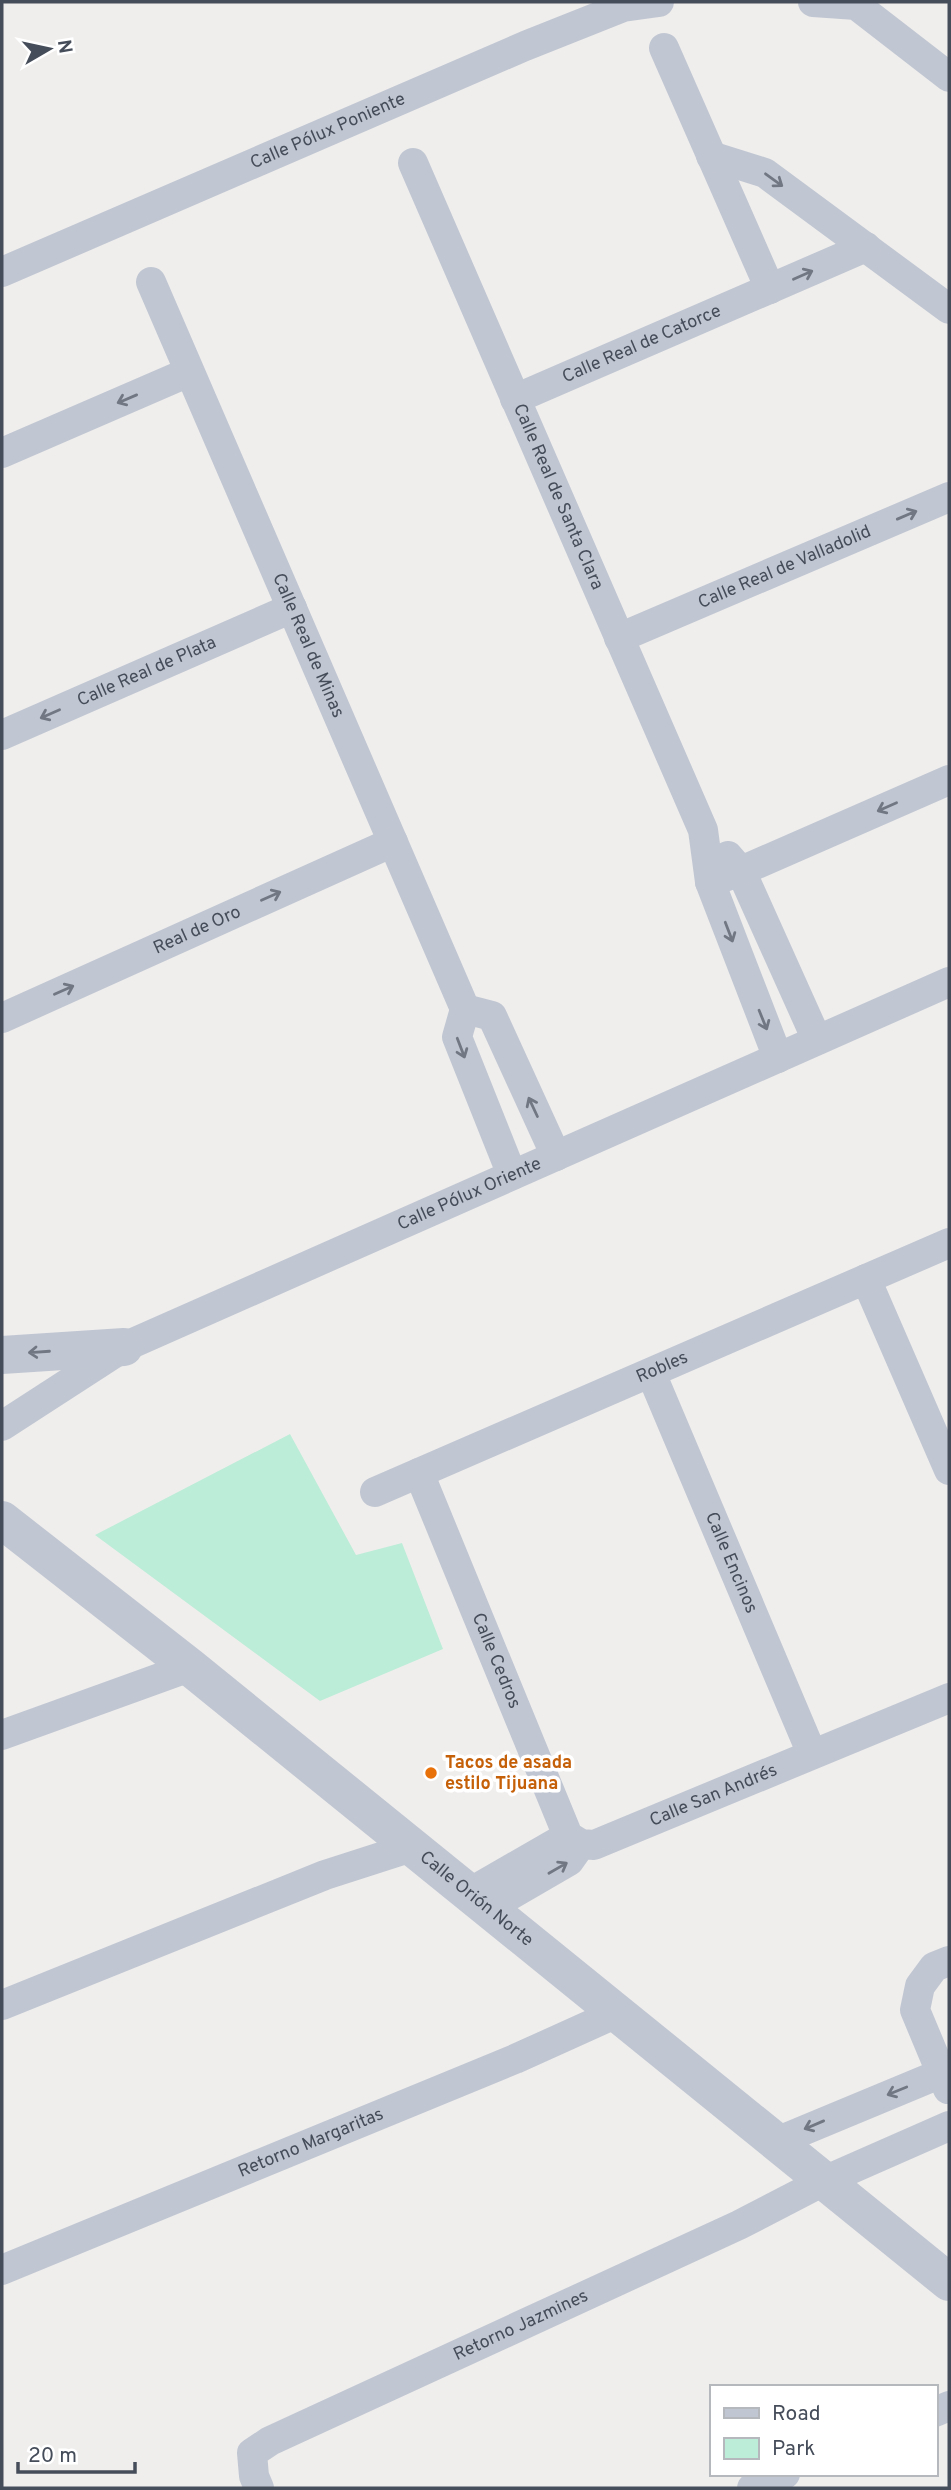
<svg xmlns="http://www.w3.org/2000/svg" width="951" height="2490" font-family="Overpass,sans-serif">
	<rect width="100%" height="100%" fill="#f0eeed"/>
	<path fill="#bcedd8" d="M 290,1434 L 356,1555 L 402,1543 L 443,1649 L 320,1701 L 95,1535 Z"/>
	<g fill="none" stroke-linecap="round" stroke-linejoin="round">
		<g stroke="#c1c7d2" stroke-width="30">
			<path d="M 813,2 L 856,5 L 949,77"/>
			<path d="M 664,48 L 770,289"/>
			<path d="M 711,156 L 765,173 L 949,309"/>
			<path id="s1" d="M 413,163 L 703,830 L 710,882 L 778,1058"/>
			<path id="s2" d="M 2,272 L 525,46 L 623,7 L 659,2"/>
			<path id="s3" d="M 151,282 L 465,1009 L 457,1037 L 512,1175"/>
			<path id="s4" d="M 515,399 L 866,247"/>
			<path d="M 2,453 L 189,372"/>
			<path id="s5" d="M 619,638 L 949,497"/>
			<path id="s6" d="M 2,735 L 292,608"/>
			<path d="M 728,856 L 741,871 L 817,1040"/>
			<path d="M 710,882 L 741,871 L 949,780"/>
			<path d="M 465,1009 L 492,1016 L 556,1156"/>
			<path id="s7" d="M 2,1018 L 393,842"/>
			<path d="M 866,1279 L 949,1470"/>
			<path id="s8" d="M 651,1373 L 812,1754"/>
			<path id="s9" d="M 2,1426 L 124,1347 L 949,982"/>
			<path id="s10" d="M 419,1473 L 568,1836 L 581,1844 L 594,1845 L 949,1698"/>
			<path id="s11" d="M 375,1492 L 949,1243"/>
			<path d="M 2,1735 L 190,1667"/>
			<path d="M 469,1893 L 568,1836"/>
			<path d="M 488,1908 L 569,1861 L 581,1844"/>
			<path d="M 2,2005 L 325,1875 L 412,1847"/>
			<path d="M 948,2089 L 915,2010 L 920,1986 L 934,1967 L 949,1961"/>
			<path d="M 776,2142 L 942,2073"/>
			<path id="s12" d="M 2,2270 L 515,2059 L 617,2013"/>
			<path d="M 935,2412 L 949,2406"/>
			<path id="s13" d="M 259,2488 L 254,2476 L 252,2453 L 270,2441 L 739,2225 L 824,2181 L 949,2126"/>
			<path d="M 752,2488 L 785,2474"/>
		</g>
		<g stroke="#c1c7d2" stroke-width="38">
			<path d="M 2,1355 L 124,1347"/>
			<path id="s14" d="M 2,1520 L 190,1667 L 949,2282"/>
		</g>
	</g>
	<defs><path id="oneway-shaft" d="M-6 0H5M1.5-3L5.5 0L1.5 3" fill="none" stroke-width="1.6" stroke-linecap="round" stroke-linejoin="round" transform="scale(1.75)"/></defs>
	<g stroke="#717884">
		<use href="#oneway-shaft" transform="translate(774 180) rotate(36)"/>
		<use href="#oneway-shaft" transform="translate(803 275) rotate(-24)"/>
		<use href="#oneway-shaft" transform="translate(127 399) rotate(157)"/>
		<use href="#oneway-shaft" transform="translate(907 515) rotate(-23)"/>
		<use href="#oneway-shaft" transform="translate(50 714) rotate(156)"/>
		<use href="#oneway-shaft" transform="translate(887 807) rotate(156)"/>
		<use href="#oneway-shaft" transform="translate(271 896) rotate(-24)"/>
		<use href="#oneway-shaft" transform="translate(729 932) rotate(69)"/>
		<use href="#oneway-shaft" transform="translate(64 990) rotate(-24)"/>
		<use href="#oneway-shaft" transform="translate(763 1020) rotate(68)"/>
		<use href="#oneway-shaft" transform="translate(461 1048) rotate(69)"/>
		<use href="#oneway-shaft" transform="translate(533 1107) rotate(-115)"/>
		<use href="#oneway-shaft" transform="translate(39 1352) rotate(176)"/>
		<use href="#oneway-shaft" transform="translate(558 1868) rotate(-30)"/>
		<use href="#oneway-shaft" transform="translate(897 2091) rotate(158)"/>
		<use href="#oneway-shaft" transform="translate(814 2125) rotate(157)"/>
	</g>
	<circle fill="#e8710a" stroke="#fff" stroke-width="2.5" cx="431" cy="1773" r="7"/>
	<g text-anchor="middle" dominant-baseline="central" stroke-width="7" stroke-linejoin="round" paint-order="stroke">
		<g font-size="18" fill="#464d5a" stroke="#fff">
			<text stroke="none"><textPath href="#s2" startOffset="355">Calle Pólux Poniente</textPath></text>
			<text stroke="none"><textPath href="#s4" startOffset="138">Calle Real de Catorce</textPath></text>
			<text stroke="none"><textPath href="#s1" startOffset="364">Calle Real de Santa Clara</textPath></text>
			<text stroke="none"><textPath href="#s5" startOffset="180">Calle Real de Valladolid</textPath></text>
			<text stroke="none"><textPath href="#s3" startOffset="396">Calle Real de Minas</textPath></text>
			<text stroke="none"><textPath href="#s6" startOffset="158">Calle Real de Plata</textPath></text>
			<text stroke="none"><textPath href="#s7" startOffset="214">Real de Oro</textPath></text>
			<text stroke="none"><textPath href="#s9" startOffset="523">Calle Pólux Oriente</textPath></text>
			<text stroke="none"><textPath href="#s11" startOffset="313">Robles</textPath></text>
			<text stroke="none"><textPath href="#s8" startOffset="206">Calle Encinos</textPath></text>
			<text stroke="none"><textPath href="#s10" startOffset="203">Calle Cedros</textPath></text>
			<text stroke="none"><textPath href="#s10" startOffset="550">Calle San Andrés</textPath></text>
			<text stroke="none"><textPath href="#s14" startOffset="607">Calle Orión Norte</textPath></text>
			<text stroke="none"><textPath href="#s12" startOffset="334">Retorno Margaritas</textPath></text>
			<text stroke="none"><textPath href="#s13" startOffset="334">Retorno Jazmines</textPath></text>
		</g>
		<g font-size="18" font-weight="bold" fill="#c56008" stroke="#fff" text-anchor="start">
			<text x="445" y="1763">Tacos de asada<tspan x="445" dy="21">estilo Tijuana</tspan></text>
		</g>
	</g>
	<rect width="951" height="2490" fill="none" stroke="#464d5a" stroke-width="7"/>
	<rect x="710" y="2385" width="228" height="91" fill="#ffffff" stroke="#b5b8bd" stroke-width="2"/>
	<rect x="724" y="2408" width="35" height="10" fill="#c1c7d2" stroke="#b5b8bd" stroke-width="2"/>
	<text x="772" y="2420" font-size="21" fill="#464d5a">Road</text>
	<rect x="724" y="2438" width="35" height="21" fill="#bcedd8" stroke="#b5b8bd" stroke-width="2"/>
	<text x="772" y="2455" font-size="21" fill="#464d5a">Park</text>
	<g transform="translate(49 49) rotate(81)" stroke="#ffffff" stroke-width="5" paint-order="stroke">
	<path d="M0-5L12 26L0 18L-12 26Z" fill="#464d5a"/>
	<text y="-10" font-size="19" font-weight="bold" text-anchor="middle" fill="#464d5a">N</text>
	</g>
	<path d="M18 2462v10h117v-10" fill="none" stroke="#464d5a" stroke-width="3.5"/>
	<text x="28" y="2462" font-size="21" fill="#464d5a" stroke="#ffffff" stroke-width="5" paint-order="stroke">20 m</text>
</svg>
